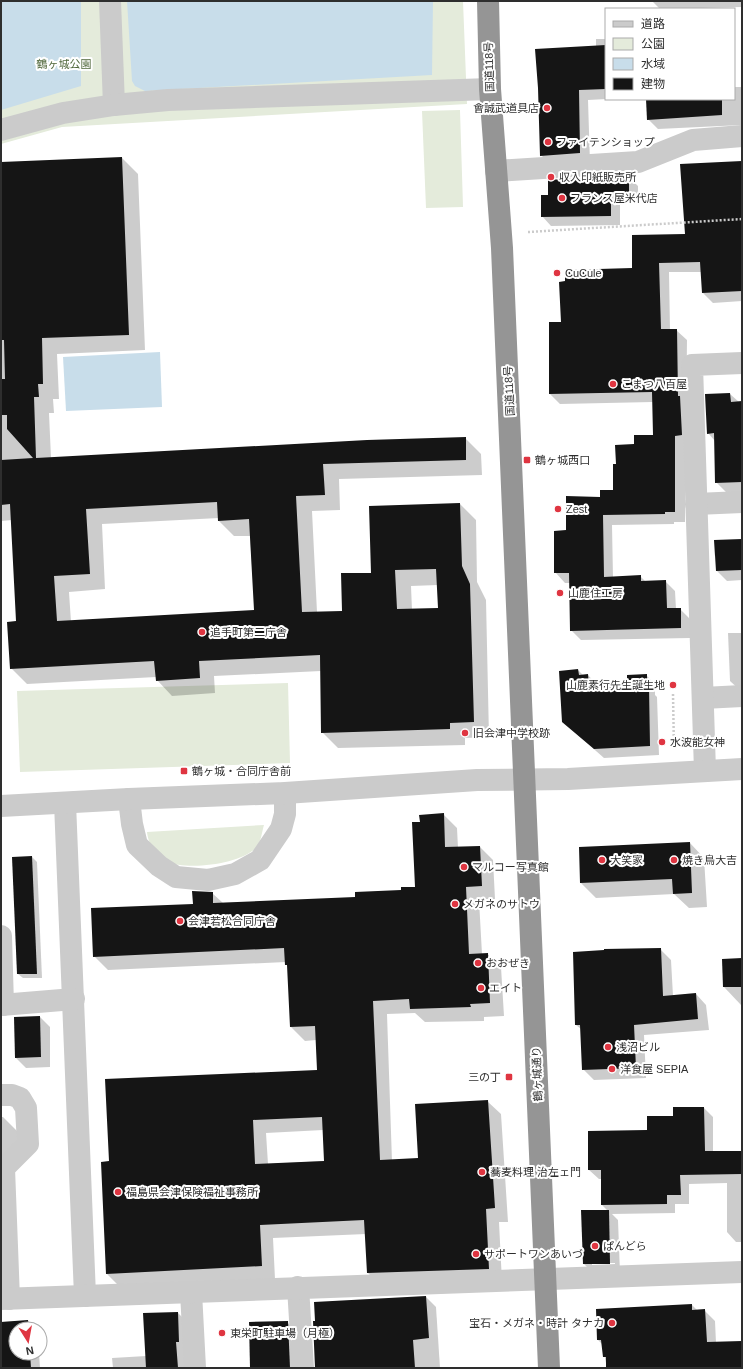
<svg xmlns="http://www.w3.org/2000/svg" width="743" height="1369" font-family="Helvetica,'Noto Sans JP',sans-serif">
	<rect width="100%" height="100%" fill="#fff"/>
	<g fill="#e4ebdb">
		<path d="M 1,1 L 463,1 L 467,104 L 62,127 L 1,144 Z"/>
		<path d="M 460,110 L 463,207 L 426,208 L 422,111 Z"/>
		<path d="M 288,683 L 290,763 L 20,772 L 17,691 Z"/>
		<path d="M 264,825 C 262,831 261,843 256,848 C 238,865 189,870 166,862 C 155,858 148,842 147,832 Z"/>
	</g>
	<g fill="#c8ddea">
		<path d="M 1,1 L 81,1 L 81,86 L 1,110 Z"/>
		<path d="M 127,1 L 433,1 L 432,75 L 145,91 L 135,86 L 132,81 Z"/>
		<path d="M 160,352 L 162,407 L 66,411 L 63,357 Z"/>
	</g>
	<g fill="#0003" fill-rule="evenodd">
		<path d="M 652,1 L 742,1 L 742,7 L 660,9 Z"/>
		<path d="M 596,39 L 606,39 L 607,99 L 588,100 L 590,163 L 551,165 L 541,155 L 596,46 Z"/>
		<path d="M 734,87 L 742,87 L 742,125 L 658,129 L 648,119 L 647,99 L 734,99 Z"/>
		<path d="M 122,158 L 138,174 L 145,350 L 57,354 L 59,399 L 53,399 L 54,413 L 49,413 L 51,458 L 465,438 L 481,454 L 482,475 L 339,479 L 340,510 L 312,511 L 317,612 L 343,612 L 372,573 L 460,504 L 476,520 L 477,582 L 486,600 L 489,737 L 465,738 L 465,745 L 338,748 L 322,732 L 321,671 L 214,676 L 215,693 L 172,696 L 157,680 L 156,677 L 27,684 L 11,668 L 17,622 L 12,520 L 1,521 L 1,163 ZM 219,518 L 219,521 L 234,536 L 250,536 L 255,611 L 71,622 L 69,592 L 105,589 L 102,524 ZM 438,585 L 439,609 L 412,610 L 411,586 Z"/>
		<path d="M 742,162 L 742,301 L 713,303 L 703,293 L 702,272 L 669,272 L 670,330 L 676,330 L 687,340 L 685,522 L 674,522 L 674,524 L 612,525 L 613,578 L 640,576 L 646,582 L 665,581 L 675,591 L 676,609 L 680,609 L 690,619 L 690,638 L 581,640 L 571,630 L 570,583 L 565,583 L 555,572 L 567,531 L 601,498 L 614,491 L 617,465 L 635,445 L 654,436 L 653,402 L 560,404 L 550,394 L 562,323 L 633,269 L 686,235 Z"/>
		<path d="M 628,176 L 638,186 L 638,201 L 620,201 L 620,225 L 551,226 L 542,216 L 549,196 Z"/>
		<path d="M 730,394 L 739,402 L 742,402 L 742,499 L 726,492 L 716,482 L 715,441 L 708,433 Z"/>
		<path d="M 742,540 L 742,580 L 727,581 L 717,571 Z"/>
		<path d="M 728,633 L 742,633 L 742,692 L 730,681 Z"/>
		<path d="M 578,670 L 583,675 L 588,675 L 596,684 L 597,687 L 628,686 L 646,675 L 655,684 L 655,695 L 657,697 L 659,755 L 604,758 L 563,722 Z"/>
		<path d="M 443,814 L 457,828 L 458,848 L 480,847 L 493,860 L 495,899 L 479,900 L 482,954 L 487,954 L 501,967 L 504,1016 L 484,1017 L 484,1021 L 425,1022 L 415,1013 L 387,1014 L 392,1161 L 419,1159 L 487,1101 L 501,1114 L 508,1222 L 499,1222 L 502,1282 L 381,1286 L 368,1273 L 366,1234 L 273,1238 L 275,1279 L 121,1288 L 107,1274 L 102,1162 L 110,1162 L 318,1071 L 316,1040 L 305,1041 L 291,1027 L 289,967 L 286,962 L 108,970 L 94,956 L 194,905 L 212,893 L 223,903 L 356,898 L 416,888 L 421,822 ZM 323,1130 L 325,1161 L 268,1164 L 266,1133 Z"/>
		<path d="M 690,843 L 704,858 L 707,907 L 689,908 L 674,894 L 596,898 L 581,883 L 580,848 Z"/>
		<path d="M 32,857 L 37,862 L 42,978 L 23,978 L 18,974 Z"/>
		<path d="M 660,949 L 671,960 L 673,996 L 696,994 L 706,1005 L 709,1030 L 644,1035 L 646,1078 L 594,1080 L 583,1069 L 581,1029 L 576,1025 Z"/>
		<path d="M 742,959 L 742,1005 L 741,1005 L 724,987 Z"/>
		<path d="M 40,1017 L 50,1027 L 50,1067 L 26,1068 L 16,1058 Z"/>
		<path d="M 704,1108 L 713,1117 L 713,1152 L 742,1152 L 742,1242 L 736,1242 L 727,1232 L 727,1183 L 689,1184 L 689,1204 L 675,1204 L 675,1213 L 612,1214 L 618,1220 L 620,1273 L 594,1274 L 584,1264 L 608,1211 L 602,1205 L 602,1179 L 599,1179 L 589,1170 L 674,1117 ZM 592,1263 L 615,1263 L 615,1264 L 592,1265 Z"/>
		<path d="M 1,1117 L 3,1117 L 22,1136 L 23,1164 L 6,1165 L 1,1230 Z"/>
		<path d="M 426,1297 L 436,1307 L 440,1368 L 316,1368 Z"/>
		<path d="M 692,1305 L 697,1310 L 704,1310 L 715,1321 L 716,1343 L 742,1342 L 742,1368 L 607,1368 L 602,1344 L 598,1340 Z"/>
		<path d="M 178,1313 L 186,1321 L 185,1368 L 113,1368 L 112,1358 L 146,1356 Z"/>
		<path d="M 28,1321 L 36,1329 L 16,1329 L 16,1353 L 39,1353 L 40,1368 L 1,1368 L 1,1322 Z"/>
		<path d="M 287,1322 L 297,1332 L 300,1368 L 244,1368 L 251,1367 Z"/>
	</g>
	<g fill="#151515" fill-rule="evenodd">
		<path d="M 606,45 L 606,89 L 579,90 L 580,153 L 540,156 L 538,88 L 535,49 Z"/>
		<path d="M 646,99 L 722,99 L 722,115 L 647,120 Z"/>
		<path d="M 122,157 L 129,335 L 42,338 L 43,384 L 38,384 L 39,397 L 34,397 L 36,458 L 367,440 L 466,437 L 466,460 L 323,464 L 325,495 L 296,496 L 302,612 L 342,611 L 341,573 L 371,573 L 369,506 L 460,503 L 462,566 L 470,584 L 474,722 L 450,723 L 450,729 L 321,733 L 320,655 L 199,661 L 200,678 L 156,681 L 154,661 L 10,669 L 7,622 L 16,621 L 10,504 L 1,505 L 1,460 L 33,458 L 7,429 L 7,415 L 1,415 L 1,379 L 5,379 L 4,340 L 1,340 L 1,162 ZM 217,502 L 218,521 L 249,519 L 254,610 L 57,621 L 54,576 L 90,574 L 86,509 ZM 436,569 L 438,608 L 397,609 L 395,570 Z"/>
		<path d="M 742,161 L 742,291 L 702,293 L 700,262 L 659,263 L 661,329 L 677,329 L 678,396 L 680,396 L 682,435 L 675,436 L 675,512 L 665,512 L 665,514 L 603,515 L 604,577 L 641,575 L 641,581 L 666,580 L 667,608 L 681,608 L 681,628 L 570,631 L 569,573 L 554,573 L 554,531 L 566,530 L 566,496 L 600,497 L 600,490 L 613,490 L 613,464 L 616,464 L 615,445 L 634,444 L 634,435 L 653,435 L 652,392 L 549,394 L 549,322 L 561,322 L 559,282 L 565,281 L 565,270 L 632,268 L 632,235 L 685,234 L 680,164 Z"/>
		<path d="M 629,175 L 629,192 L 611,192 L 611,216 L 541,217 L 541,195 L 548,195 L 548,180 Z"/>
		<path d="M 730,393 L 731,402 L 742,401 L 742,482 L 715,483 L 714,433 L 707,434 L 705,394 Z"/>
		<path d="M 742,539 L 742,570 L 716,571 L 714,540 Z"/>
		<path d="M 578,669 L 579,675 L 588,674 L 589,687 L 627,685 L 627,675 L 647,674 L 647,687 L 649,687 L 650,746 L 594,749 L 562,722 L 559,671 Z"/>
		<path d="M 444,813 L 445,847 L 480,846 L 482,886 L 466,887 L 469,954 L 488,953 L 490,1003 L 470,1004 L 471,1007 L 410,1009 L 409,999 L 373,1001 L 380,1160 L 418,1158 L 415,1104 L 488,1100 L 495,1208 L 486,1209 L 489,1269 L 367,1273 L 364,1220 L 260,1225 L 262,1266 L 106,1274 L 101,1162 L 109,1161 L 105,1079 L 317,1070 L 315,1026 L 290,1027 L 287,965 L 285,965 L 284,948 L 93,957 L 91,908 L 193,904 L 192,891 L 213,892 L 213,903 L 355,897 L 355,892 L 401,890 L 401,887 L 415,887 L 412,822 L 420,822 L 419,815 ZM 322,1117 L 324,1161 L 255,1164 L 253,1120 Z"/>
		<path d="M 690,842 L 692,893 L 673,894 L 672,879 L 580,883 L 579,847 Z"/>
		<path d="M 32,856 L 37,974 L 17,974 L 12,857 Z"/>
		<path d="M 661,948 L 663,996 L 696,993 L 698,1019 L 634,1025 L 636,1068 L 582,1070 L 580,1025 L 575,1025 L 573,952 L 604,950 L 604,949 Z"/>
		<path d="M 742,958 L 742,987 L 723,987 L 722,959 Z"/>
		<path d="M 40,1016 L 41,1057 L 15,1058 L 14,1017 Z"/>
		<path d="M 673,1107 L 704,1107 L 705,1151 L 742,1151 L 742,1174 L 680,1175 L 681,1195 L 667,1195 L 667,1204 L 601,1205 L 601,1170 L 588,1170 L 588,1131 L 647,1130 L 647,1116 L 673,1116 Z"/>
		<path d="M 581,1210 L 609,1210 L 610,1264 L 583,1264 Z"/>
		<path d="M 426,1296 L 429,1338 L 413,1340 L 415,1368 L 315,1368 L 313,1321 L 315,1321 L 314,1302 Z"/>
		<path d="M 692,1304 L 692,1310 L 705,1309 L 707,1342 L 742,1341 L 742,1368 L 606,1368 L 606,1357 L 603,1357 L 601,1340 L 597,1340 L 596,1309 Z"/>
		<path d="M 178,1312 L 179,1342 L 176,1342 L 178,1368 L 146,1368 L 143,1313 Z"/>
		<path d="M 28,1320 L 29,1329 L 16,1329 L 16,1353 L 30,1353 L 31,1368 L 1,1368 L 1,1322 Z"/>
		<path d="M 288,1321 L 290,1368 L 250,1368 L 249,1322 Z"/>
	</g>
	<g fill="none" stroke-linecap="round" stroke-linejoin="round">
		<g stroke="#cbcbcb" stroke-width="2.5" stroke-dasharray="2 2" stroke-linecap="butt">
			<path d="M 528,232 L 742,219"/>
			<path d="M 673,694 L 674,750"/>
		</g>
		<g stroke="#cbcbcb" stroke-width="22">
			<path d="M 110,1 L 114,105"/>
			<path d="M 1,130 L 63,113 L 114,105 L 168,100 L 490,89"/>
			<path d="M 496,171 L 638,162 L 693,140 L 742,136"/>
			<path d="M 696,504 L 742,502"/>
			<path d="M 703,698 L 742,696"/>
			<path d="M 705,771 L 692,365 L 742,363"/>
			<path d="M 129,799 L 132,824 L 137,845 L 159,866 L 176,877 L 208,880 L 235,874 L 260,860 L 281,829 L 285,814 L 285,793"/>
			<path d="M 65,803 L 85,1296"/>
			<path d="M 1,806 L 129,799 L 285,793 L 477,780 L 568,779 L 742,769"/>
			<path d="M 1,936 L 3,1005"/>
			<path d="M 1,1005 L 74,999"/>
			<path d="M 1,1095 L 12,1095 L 20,1098 L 26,1108 L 28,1144 L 4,1168 L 9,1299"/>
			<path d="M 298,1287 L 303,1368"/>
			<path d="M 191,1292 L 195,1368"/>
			<path d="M 1,1299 C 248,1288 495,1283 742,1272"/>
		</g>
		<path stroke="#959595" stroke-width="22" d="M 488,1 L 490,89 L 502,248 L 549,1368"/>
	</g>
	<g fill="#df3541" stroke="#fff" stroke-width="1.5">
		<circle cx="547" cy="108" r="4"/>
		<circle cx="548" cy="142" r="4"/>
		<circle cx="551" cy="177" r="4"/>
		<circle cx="562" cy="198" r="4"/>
		<circle cx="557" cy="273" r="4"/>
		<circle cx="613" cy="384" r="4"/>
		<rect x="523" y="456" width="8" height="8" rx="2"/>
		<circle cx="558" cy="509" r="4"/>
		<circle cx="560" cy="593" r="4"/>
		<circle cx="202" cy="632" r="4"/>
		<circle cx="673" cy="685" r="4"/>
		<circle cx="465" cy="733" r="4"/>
		<circle cx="662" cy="742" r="4"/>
		<rect x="180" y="767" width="8" height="8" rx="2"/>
		<circle cx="602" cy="860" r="4"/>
		<circle cx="674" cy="860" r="4"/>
		<circle cx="464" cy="867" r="4"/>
		<circle cx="455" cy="904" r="4"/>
		<circle cx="180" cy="921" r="4"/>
		<circle cx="478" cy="963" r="4"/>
		<circle cx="481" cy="988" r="4"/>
		<circle cx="608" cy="1047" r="4"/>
		<circle cx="612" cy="1069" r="4"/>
		<rect x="505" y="1073" width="8" height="8" rx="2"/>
		<circle cx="482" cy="1172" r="4"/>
		<circle cx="118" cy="1192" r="4"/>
		<circle cx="595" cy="1246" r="4"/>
		<circle cx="476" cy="1254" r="4"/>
		<circle cx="612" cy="1323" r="4"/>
		<circle cx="222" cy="1333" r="4"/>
	</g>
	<g text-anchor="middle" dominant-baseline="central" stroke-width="4" stroke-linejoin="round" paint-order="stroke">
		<g font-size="11" fill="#51683c" stroke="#fff">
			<text x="64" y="64">鶴ヶ城公園</text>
		</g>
		<g font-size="11" fill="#2e2e2e" stroke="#fff">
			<text transform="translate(489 67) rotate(-92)">国道118号</text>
			<text transform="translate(509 391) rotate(-93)">国道118号</text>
			<text transform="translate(537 1074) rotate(-92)">鶴ヶ城通り</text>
		</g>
		<g font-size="11" fill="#2e2e2e" stroke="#fff" text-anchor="start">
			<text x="539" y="108" text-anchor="end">會誠武道具店</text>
			<text x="556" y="142">ファイテンショップ</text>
			<text x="559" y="177">収入印紙販売所</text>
			<text x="570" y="198">フランス屋米代店</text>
			<text x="565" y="273">CuCule</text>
			<text x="621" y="384">こまつ八百屋</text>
			<text x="535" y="460">鶴ヶ城西口</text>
			<text x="566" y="509">Zest</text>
			<text x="568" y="593">山鹿住工房</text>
			<text x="210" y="632">追手町第二庁舎</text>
			<text x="665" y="685" text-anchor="end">山鹿素行先生誕生地</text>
			<text x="473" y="733">旧会津中学校跡</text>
			<text x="670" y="742">水波能女神</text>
			<text x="192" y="771">鶴ヶ城・合同庁舎前</text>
			<text x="610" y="860">大笑家</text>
			<text x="682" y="860">焼き鳥大吉</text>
			<text x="472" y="867">マルコー写真館</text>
			<text x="463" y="904">メガネのサトウ</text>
			<text x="188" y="921">会津若松合同庁舎</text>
			<text x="486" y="963">おおぜき</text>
			<text x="489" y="988">エイト</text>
			<text x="616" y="1047">浅沼ビル</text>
			<text x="620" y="1069">洋食屋 SEPIA</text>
			<text x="501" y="1077" text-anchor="end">三の丁</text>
			<text x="490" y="1172">蕎麦料理 治左ェ門</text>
			<text x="126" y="1192">福島県会津保険福祉事務所</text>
			<text x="603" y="1246">ぱんどら</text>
			<text x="484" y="1254">サポートワンあいづ</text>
			<text x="604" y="1323" text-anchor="end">宝石・メガネ・時計 タナカ</text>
			<text x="230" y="1333">東栄町駐車場（月極）</text>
		</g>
	</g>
	<rect width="743" height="1369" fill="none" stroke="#2e2e2e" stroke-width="4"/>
	<rect x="605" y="8" width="130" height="92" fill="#ffffff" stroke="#ababab"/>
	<rect x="613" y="21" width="20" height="6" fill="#cbcbcb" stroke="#ababab"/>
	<text x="641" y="28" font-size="12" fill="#2e2e2e">道路</text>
	<rect x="613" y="38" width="20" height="12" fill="#e4ebdb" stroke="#ababab"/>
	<text x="641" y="48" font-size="12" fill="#2e2e2e">公園</text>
	<rect x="613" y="58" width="20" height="12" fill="#c8ddea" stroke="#ababab"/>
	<text x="641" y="68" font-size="12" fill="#2e2e2e">水域</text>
	<rect x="613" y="78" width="20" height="12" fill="#151515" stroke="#ababab"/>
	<text x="641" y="88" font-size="12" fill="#2e2e2e">建物</text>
	<g transform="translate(28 1341) rotate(169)"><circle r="19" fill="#ffffff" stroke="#ababab"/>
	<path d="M0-3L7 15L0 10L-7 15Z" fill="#df3541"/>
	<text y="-6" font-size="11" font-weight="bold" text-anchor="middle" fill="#2e2e2e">N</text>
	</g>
</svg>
